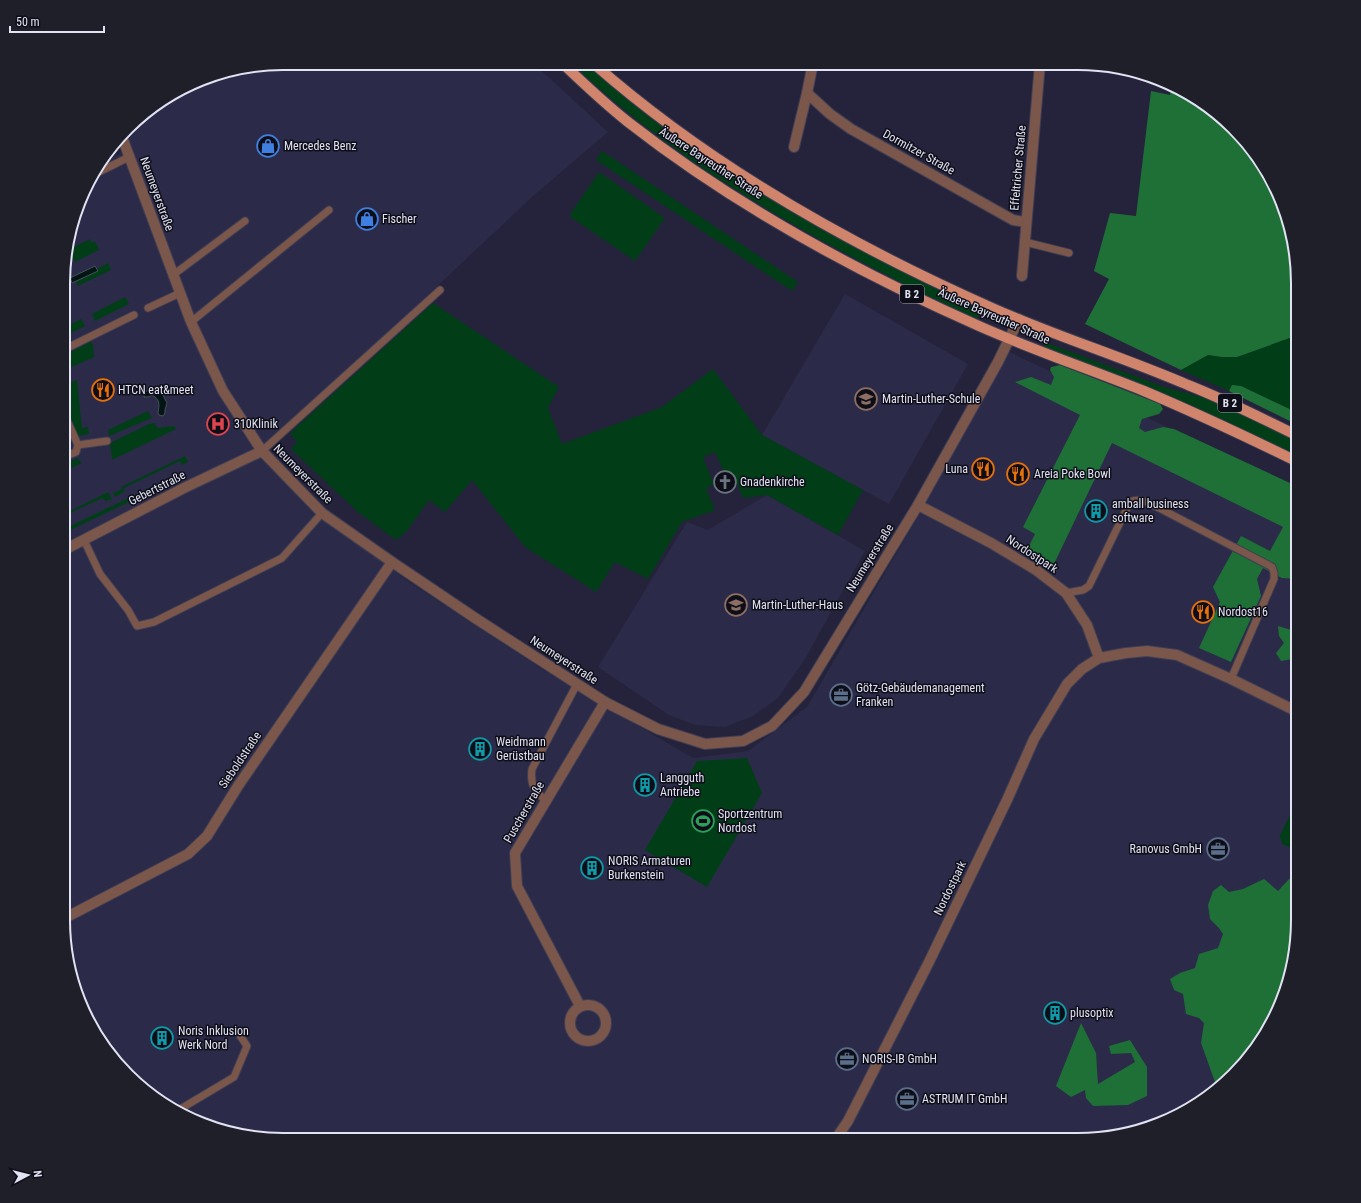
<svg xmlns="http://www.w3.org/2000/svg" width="1361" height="1203" font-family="'Roboto Condensed',sans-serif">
	<rect width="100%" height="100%" fill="#24233b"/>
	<g fill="#2b2b49">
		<path d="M 283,63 L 533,63 L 608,132 L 532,197 L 262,451 L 321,514 L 403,578 L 545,671 L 693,758 L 748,751 L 807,707 L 918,516 L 1005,350 L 1298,489 L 1298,921 L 1294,963 L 1275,1017 L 1223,1085 L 1162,1123 L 1093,1140 L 282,1140 L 240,1136 L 186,1117 L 118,1065 L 80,1004 L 63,935 L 65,254 L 92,173 L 100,163 L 124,152 L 176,282 L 126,133 L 138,117 L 212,75 Z"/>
		<path d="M 845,294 L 968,364 L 889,504 L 762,435 Z"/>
		<path d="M 767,495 L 865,551 L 805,659 L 778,698 L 753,716 L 725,727 L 695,725 L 669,715 L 598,667 L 687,522 L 708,530 Z"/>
	</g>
	<g fill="#013e17">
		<path d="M 571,63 L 585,63 C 700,169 841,243 981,310 L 977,319 C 833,251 688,174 571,63 Z"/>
		<path d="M 602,151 L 798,282 L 792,291 L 596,160 Z"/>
		<path d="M 599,172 L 665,218 L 635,261 L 569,216 Z"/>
		<path d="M 90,239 L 92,243 L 95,241 L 99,250 L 75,262 L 71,255 L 65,258 L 66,251 Z"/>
		<path d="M 108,263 L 111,270 L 78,286 L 76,282 L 98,271 L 97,269 Z"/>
		<path d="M 125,297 L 129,304 L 95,321 L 92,314 Z"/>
		<path d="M 433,303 L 559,387 L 548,408 L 562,444 L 662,407 L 713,369 L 762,435 L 863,490 L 838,535 L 767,495 L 743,498 L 734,477 L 727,479 L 715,452 L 703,457 L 714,485 L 706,488 L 715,510 L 682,522 L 648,579 L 615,562 L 596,592 L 525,547 L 472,480 L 445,512 L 429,500 L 406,532 L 396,540 L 358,512 L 291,449 L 297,442 L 290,433 Z"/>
		<path d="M 81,319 L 85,326 L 65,336 L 65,327 Z"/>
		<path d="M 1298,335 L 1298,413 L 1241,386 L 1233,385 L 1229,391 L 1181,370 L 1208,355 L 1222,357 L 1237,357 Z"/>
		<path d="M 90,342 L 93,344 L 94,357 L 65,370 L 65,355 Z"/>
		<path d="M 1045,342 L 1164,387 L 1209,399 L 1298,442 L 1298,456 L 1198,408 L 1043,346 Z"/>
		<path d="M 77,380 L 82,428 L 88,427 L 89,434 L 76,436 L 65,412 L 65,385 Z"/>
		<path d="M 148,411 L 152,418 L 109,436 L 108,430 Z"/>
		<path d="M 155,423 L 157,428 L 174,426 L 176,429 L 112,460 L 110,443 L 149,424 Z"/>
		<path d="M 185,456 L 188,462 L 182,465 L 180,461 L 124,488 L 124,492 L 115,497 L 113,493 L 122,489 L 121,487 Z"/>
		<path d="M 77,458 L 82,463 L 64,471 L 64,465 Z"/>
		<path d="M 172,477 L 175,480 L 64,533 L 64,529 Z"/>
		<path d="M 108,492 L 112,499 L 106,501 L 102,498 L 64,516 L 64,514 Z"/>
		<path d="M 747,758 L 762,793 L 707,887 L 645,850 L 697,761 Z"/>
		<path d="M 1298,807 L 1298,851 L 1282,844 L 1280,835 L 1293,809 Z"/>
	</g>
	<g fill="#1e7037">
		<path d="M 1172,85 L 1176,86 L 1243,138 L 1281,198 L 1298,268 L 1298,335 L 1237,357 L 1222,357 L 1208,355 L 1181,370 L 1085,324 L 1109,279 L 1094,271 L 1110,213 L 1136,216 L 1151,91 L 1170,95 Z"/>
		<path d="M 1060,365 L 1160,404 L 1163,409 L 1159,414 L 1142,419 L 1139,428 L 1145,432 L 1163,427 L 1174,429 L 1290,483 L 1298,485 L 1298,579 L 1282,578 L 1263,568 L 1257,579 L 1261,596 L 1231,662 L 1199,648 L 1220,602 L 1213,587 L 1241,536 L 1270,551 L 1283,527 L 1112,443 L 1053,566 L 1026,552 L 1035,534 L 1023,527 L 1080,415 L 1015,382 L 1031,377 L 1051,385 L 1054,377 L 1050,370 L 1051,367 Z"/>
		<path d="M 1232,385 L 1241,386 L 1298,413 L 1298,425 L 1229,391 Z"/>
		<path d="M 1278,626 L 1298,632 L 1298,658 L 1281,661 L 1276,653 L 1284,643 L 1279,636 Z"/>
		<path d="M 1264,879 L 1278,891 L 1289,879 L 1298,881 L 1298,921 L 1294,963 L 1275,1017 L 1223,1085 L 1219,1088 L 1215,1082 L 1201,1043 L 1204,1023 L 1199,1018 L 1186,1014 L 1183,994 L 1174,990 L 1170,979 L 1180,973 L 1195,968 L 1199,954 L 1218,948 L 1223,934 L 1219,928 L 1210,919 L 1208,905 L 1213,891 L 1221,885 L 1229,892 L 1243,889 Z"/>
		<path d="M 1081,1023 L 1096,1053 L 1098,1084 L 1135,1062 L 1131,1053 L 1111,1054 L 1109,1046 L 1130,1040 L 1147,1067 L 1147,1096 L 1128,1105 L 1093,1106 L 1086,1098 L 1085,1090 L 1071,1097 L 1056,1086 Z"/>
	</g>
	<g fill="#041516" stroke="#465258">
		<path d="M 867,63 L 882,63 L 882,70 L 866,68 Z"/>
		<path d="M 95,266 L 98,271 L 72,283 L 70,278 Z"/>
		<path d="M 149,390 L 163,395 L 167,403 L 165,410 L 165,413 L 163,416 L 159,415 L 158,413 C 159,405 161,400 152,395 L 148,397 L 144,397 L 145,392 Z"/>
	</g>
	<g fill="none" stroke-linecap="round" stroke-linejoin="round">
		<g stroke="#3e3e55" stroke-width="9">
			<g id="lane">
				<path d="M 91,176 L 129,157"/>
				<path d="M 1025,242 L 1069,253"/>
				<path d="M 173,275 L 245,221"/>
				<path d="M 148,308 L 180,293"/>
				<path d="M 191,322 L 329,210"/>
				<path d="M 65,349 L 134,315"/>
				<path d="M 65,416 L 78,445"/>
				<path d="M 262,451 L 440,290"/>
				<path d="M 64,457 L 76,452 L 78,445 L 107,441"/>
				<path d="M 84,540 L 100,574 L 128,610 L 137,626 L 154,622 L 282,558 L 322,513"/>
				<path d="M 1066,593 L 1083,590 L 1089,586 L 1130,502 C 1140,497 1150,504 1159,508 L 1272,567 L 1274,573 L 1274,579 L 1231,679"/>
				<path d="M 546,801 C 534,790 530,785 532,769 L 577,684"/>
				<path d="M 177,1111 L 234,1077 L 247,1046 L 239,1034"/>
			</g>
		</g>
		<g stroke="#3e3e55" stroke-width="12">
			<g id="street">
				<path d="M 807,93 L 830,114 L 851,129 L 1013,220 L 1026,222"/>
				<path d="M 122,137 L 191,322 L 223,391 L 262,451 L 322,513 L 392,562 L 475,618 L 605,702 L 658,729 L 705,744 L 743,741 L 768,728 L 772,726 L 804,692 L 918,505 L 998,362 L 1019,319"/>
				<path d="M 794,147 L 807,93 L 813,63"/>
				<path d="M 1022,276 L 1040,63"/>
				<path d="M 918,505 L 991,543 L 1036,570 L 1066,593 L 1087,625 L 1099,658"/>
				<path d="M 64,550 L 186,487 L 262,451"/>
				<path d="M 63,919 L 188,854 L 207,836 L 238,786 L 392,562"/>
				<circle cx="588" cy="1023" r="18"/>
				<path d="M 580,1006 L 517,886 L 515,853 L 605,702"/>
				<path d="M 835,1140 L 848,1121 L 929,962 L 1007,800 L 1034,739 L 1067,684 L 1082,669 L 1099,658 L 1126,653 L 1147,651 L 1177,655 L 1231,679 L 1298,712"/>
			</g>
		</g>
		<g stroke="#3e3e55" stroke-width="12">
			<g id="primary">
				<path d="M 562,63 C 583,83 605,104 628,122 C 733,204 857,272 979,326 C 1033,350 1089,369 1144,391 C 1196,413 1247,437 1298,462"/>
				<path d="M 593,63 C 710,166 848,244 990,307 C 1055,336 1123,357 1188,385 C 1226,400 1261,418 1298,436"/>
			</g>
		</g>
		<use href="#lane" stroke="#7b564a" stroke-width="7"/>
		<use href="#street" stroke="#7b564a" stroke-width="10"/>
		<use href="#primary" stroke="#cf846b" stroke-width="10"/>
	</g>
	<defs>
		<g id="shop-ring" transform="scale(1.15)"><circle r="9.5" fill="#0e0e19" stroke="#3f7fe0" stroke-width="1.5"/><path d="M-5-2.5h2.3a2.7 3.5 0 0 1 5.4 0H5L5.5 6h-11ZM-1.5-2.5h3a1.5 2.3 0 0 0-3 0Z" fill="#3f7fe0"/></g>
		<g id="restaurant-ring" transform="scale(1.15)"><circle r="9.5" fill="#0e0e19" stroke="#e8710a" stroke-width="1.5"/><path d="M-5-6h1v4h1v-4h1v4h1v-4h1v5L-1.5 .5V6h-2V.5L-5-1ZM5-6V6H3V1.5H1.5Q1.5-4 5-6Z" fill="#e8710a"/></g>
		<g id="school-ring" transform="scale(1.15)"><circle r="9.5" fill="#0e0e19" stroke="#8d6e63" stroke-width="1.5"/><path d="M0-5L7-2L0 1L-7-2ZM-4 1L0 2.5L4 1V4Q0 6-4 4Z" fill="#8d6e63"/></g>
		<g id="hospital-ring" transform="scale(1.15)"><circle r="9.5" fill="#0e0e19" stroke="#e0444e" stroke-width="1.5"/><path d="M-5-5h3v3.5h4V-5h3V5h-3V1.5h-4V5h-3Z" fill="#e0444e"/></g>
		<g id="church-ring" transform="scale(1.15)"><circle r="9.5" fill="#0e0e19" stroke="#6b7280" stroke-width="1.5"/><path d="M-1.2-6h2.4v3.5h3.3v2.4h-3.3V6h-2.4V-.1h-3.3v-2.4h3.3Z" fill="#6b7280"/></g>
		<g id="building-ring" transform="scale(1.15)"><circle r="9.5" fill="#0e0e19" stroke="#0f9aa8" stroke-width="1.5"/><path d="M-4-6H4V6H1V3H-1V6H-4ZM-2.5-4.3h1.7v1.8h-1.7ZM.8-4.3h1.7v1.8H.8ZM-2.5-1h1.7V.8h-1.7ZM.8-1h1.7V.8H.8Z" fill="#0f9aa8"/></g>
		<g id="office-ring" transform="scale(1.15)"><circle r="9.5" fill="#0e0e19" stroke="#5c6f8a" stroke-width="1.5"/><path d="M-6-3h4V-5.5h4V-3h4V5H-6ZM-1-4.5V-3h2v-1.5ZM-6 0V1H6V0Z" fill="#5c6f8a"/></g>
		<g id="stadium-ring" transform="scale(1.15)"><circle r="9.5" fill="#0e0e19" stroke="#2e9e5b" stroke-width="1.5"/><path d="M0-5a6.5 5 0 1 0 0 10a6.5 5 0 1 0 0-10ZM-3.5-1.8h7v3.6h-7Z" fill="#2e9e5b"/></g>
	</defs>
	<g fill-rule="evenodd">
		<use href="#shop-ring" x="268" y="146"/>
		<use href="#shop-ring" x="367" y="219"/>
		<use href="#restaurant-ring" x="103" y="390"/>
		<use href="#school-ring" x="866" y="399"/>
		<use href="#hospital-ring" x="218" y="424"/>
		<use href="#restaurant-ring" x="983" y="469"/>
		<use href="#restaurant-ring" x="1018" y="474"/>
		<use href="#church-ring" x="725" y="482"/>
		<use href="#building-ring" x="1096" y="511"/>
		<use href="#school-ring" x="736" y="605"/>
		<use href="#restaurant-ring" x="1203" y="612"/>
		<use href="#office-ring" x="841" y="695"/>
		<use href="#building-ring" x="480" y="749"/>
		<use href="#building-ring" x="645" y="785"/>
		<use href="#stadium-ring" x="703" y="821"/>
		<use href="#office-ring" x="1218" y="849"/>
		<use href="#building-ring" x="592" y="868"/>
		<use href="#building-ring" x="1055" y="1013"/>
		<use href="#building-ring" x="162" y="1038"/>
		<use href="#office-ring" x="847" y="1059"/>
		<use href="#office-ring" x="907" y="1099"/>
	</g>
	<g text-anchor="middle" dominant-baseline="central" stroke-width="3" stroke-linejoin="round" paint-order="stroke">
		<g fill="#0e0e19" stroke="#a2a2b1" stroke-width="1">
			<rect x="900" y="285" width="24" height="18" rx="3"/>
			<rect x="1218" y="394" width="24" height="18" rx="3"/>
		</g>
		<g font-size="11" font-weight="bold" fill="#e1e2f2">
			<text x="912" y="294">B 2</text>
			<text x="1230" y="403">B 2</text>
		</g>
		<g font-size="12" fill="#e1e2f2" stroke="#0e0e19" text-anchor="start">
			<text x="284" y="146">Mercedes Benz</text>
			<text x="382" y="219">Fischer</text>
			<text x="118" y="390">HTCN eat&amp;meet</text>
			<text x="882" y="399">Martin-Luther-Schule</text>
			<text x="234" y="424">310Klinik</text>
			<text x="968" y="469" text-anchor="end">Luna</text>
			<text x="1034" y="474">Areia Poke Bowl</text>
			<text x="740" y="482">Gnadenkirche</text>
			<text x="1112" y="504">amball business<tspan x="1112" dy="14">software</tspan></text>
			<text x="752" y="605">Martin-Luther-Haus</text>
			<text x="1218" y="612">Nordost16</text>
			<text x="856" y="688">Götz-Gebäudemanagement<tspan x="856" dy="14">Franken</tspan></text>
			<text x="496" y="742">Weidmann<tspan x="496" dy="14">Gerüstbau</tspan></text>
			<text x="660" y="778">Langguth<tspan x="660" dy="14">Antriebe</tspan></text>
			<text x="718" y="814">Sportzentrum<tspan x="718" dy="14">Nordost</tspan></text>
			<text x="1202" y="849" text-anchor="end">Ranovus GmbH</text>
			<text x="608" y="861">NORIS Armaturen<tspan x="608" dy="14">Burkenstein</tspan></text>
			<text x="1070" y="1013">plusoptix</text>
			<text x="178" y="1031">Noris Inklusion<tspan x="178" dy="14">Werk Nord</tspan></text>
			<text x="862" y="1059">NORIS-IB GmbH</text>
			<text x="922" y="1099">ASTRUM IT GmbH</text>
		</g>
		<g font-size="12" fill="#e1e2f2" stroke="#0e0e19">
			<text transform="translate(919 152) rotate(29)">Dormitzer Straße</text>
			<text transform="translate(711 163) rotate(33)">Äußere Bayreuther Straße</text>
			<text transform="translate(1018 168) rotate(-85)">Effeltricher Straße</text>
			<text transform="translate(157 194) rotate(70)">Neumeyerstraße</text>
			<text transform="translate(994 316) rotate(24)">Äußere Bayreuther Straße</text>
			<text transform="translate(303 474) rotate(45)">Neumeyerstraße</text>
			<text transform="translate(157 488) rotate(-27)">Gebertstraße</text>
			<text transform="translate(1032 554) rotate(33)">Nordostpark</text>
			<text transform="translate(870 558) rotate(-58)">Neumeyerstraße</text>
			<text transform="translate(564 660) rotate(33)">Neumeyerstraße</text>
			<text transform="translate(240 760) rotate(-56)">Sieboldstraße</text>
			<text transform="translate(524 812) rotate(-60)">Puscherstraße</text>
			<text transform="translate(950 888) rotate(-64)">Nordostpark</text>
		</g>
	</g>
	<path d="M0 0H1361V1203H0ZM283 70H1078A213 213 0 0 1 1291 283V920A213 213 0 0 1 1078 1133H283A213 213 0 0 1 70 920V283A213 213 0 0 1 283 70Z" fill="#1f1f2a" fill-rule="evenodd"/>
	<path fill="none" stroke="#e1e2f2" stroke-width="2" d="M283 70H1078A213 213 0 0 1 1291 283V920A213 213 0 0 1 1078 1133H283A213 213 0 0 1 70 920V283A213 213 0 0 1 283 70Z"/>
	<g transform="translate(28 1175) rotate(83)" stroke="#0e0e19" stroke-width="3" paint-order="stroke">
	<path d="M0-3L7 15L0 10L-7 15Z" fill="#e1e2f2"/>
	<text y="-6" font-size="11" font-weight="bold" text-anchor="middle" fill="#e1e2f2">N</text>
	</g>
	<path d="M10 26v6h94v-6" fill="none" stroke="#e1e2f2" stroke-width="2"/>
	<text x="16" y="26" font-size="12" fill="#e1e2f2" stroke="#0e0e19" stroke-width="3" paint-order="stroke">50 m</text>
</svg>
